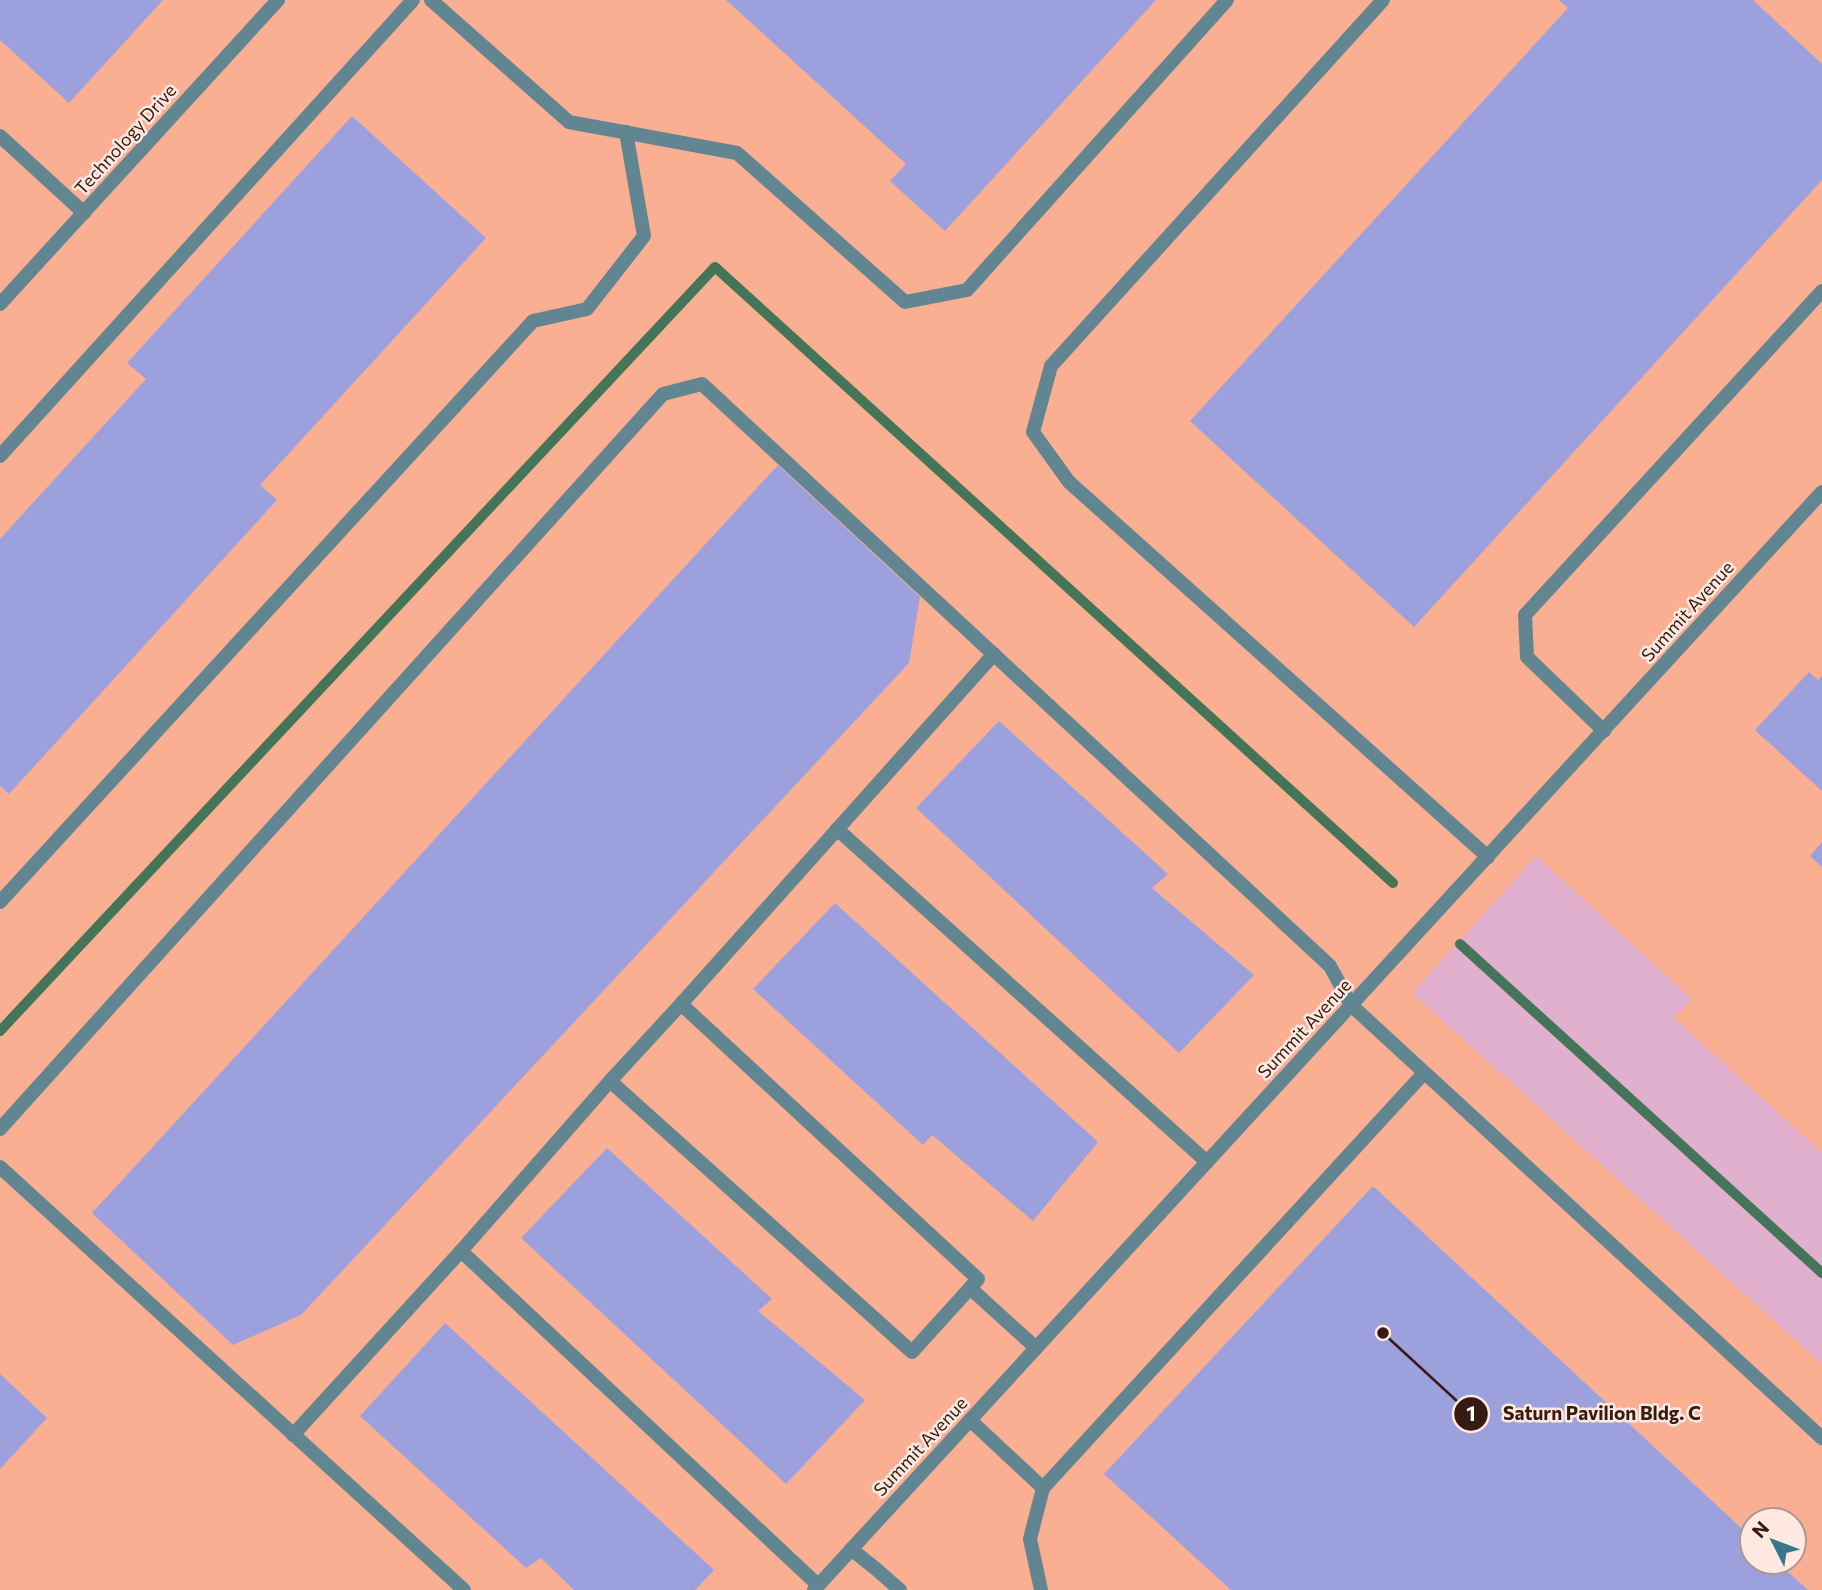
<svg xmlns="http://www.w3.org/2000/svg" width="1822" height="1590" font-family="Commissioner,sans-serif">
	<rect width="100%" height="100%" fill="#f7bfab"/>
	<path fill="#faae92" fill-rule="evenodd" d="M 0,0 L 1822,0 L 1822,1590 L 0,1590 ZM 1752,1520 L 1794,1520 L 1794,1562 L 1752,1562 Z"/>
	<path fill="#e0b0ce" d="M 1536,856 L 1692,999 L 1674,1018 L 1822,1153 L 1822,1364 L 1412,993 Z"/>
	<g fill="none" stroke-linecap="round" stroke-linejoin="round">
		<g stroke="#457558" stroke-width="10">
			<path d="M 1460,944 L 1822,1273"/>
			<path d="M 0,1031 L 715,267 L 1393,883"/>
		</g>
	</g>
	<g fill="#9ca1de">
		<path d="M 0,0 L 163,0 L 69,103 L 0,40 Z"/>
		<path d="M 726,0 L 1156,0 L 945,231 L 890,181 L 906,164 Z"/>
		<path d="M 1559,0 L 1753,0 L 1822,64 L 1822,180 L 1414,627 L 1190,421 L 1568,8 Z"/>
		<path d="M 352,116 L 486,238 L 260,485 L 277,500 L 9,794 L 0,786 L 0,539 L 146,379 L 127,363 Z"/>
		<path d="M 778,465 L 920,597 L 909,663 L 301,1315 L 233,1345 L 92,1213 Z"/>
		<path d="M 1809,672 L 1818,680 L 1822,676 L 1822,791 L 1755,730 Z"/>
		<path d="M 999,721 L 1168,874 L 1152,888 L 1254,975 L 1179,1053 L 916,808 Z"/>
		<path d="M 1822,842 L 1822,867 L 1810,856 Z"/>
		<path d="M 835,903 L 1098,1142 L 1033,1221 L 932,1135 L 923,1145 L 753,989 Z"/>
		<path d="M 607,1148 L 772,1299 L 758,1311 L 865,1400 L 786,1484 L 521,1238 Z"/>
		<path d="M 1373,1186 L 1752,1538 L 1752,1562 L 1777,1562 L 1808,1590 L 1231,1590 L 1104,1474 Z"/>
		<path d="M 445,1323 L 714,1570 L 695,1590 L 574,1590 L 541,1558 L 526,1568 L 360,1416 Z"/>
		<path d="M 0,1374 L 47,1418 L 0,1469 Z"/>
	</g>
	<g fill="none" stroke-linecap="round" stroke-linejoin="round">
		<g stroke="#618591" stroke-width="14">
			<path d="M 431,0 L 569,122 L 737,153 L 905,302 L 967,290 L 1227,0"/>
			<path d="M 1383,0 L 1051,366 L 1033,432 L 1069,482 L 1488,857"/>
			<path d="M 0,136 L 84,213"/>
			<path d="M 0,456 L 413,0"/>
			<path d="M 1604,731 L 1527,657 L 1525,615 L 1822,291"/>
			<path d="M 837,829 L 1207,1162"/>
			<path d="M 0,902 L 533,321 L 587,309 L 644,236 L 626,132"/>
			<path d="M 681,1004 L 994,654"/>
			<path d="M 610,1081 L 681,1004 L 978,1279 L 970,1288"/>
			<path d="M 0,1129 L 663,394 L 702,384 L 1330,966 L 1351,1005 L 1822,1438"/>
			<path d="M 0,1167 L 464,1590"/>
			<path d="M 970,1420 L 1043,1488 L 1030,1539 L 1041,1590"/>
			<path d="M 293,1435 L 461,1251"/>
			<path d="M 1043,1488 L 1424,1073"/>
			<path d="M 851,1549 L 876,1569 L 900,1590"/>
			<path d="M 818,1585 L 461,1251 L 610,1081 L 912,1352 L 970,1288 L 1036,1348"/>
		</g>
		<g stroke="#618591" stroke-width="14">
			<path d="M 0,304 L 278,0"/>
			<path d="M 814,1590 L 1822,492"/>
		</g>
	</g>
	<g text-anchor="middle" dominant-baseline="central" stroke-width="5" stroke-linejoin="round" paint-order="stroke">
		<g font-size="18" fill="#351b12" stroke="#ffe9e1">
			<text transform="translate(125 139) rotate(-48)">Technology Drive</text>
			<text transform="translate(1687 611) rotate(-48)">Summit Avenue</text>
			<text transform="translate(1304 1028) rotate(-47)">Summit Avenue</text>
			<text transform="translate(920 1446) rotate(-47)">Summit Avenue</text>
		</g>
	</g>
	<path fill="none" stroke="#351b12" stroke-width="2.5" d="M1383 1333L1471 1414"/>
	<g fill="#351b12" stroke="#ffe9e1" stroke-width="2.5">
		<circle cx="1383" cy="1333" r="7"/>
		<circle cx="1471" cy="1414" r="18"/>
	</g>
	<g font-size="21" text-anchor="middle" font-weight="bold" fill="#fff">
		<text x="1471" y="1421">1</text>
	</g>
	<g font-size="19" text-anchor="middle" font-weight="bold" fill="#351b12" stroke="#ffe9e1" stroke-width="5" stroke-linejoin="round" paint-order="stroke">
		<text x="1602" y="1420">Saturn Pavilion Bldg. C</text>
	</g>
	<g transform="translate(1773 1541) rotate(312)"><circle r="33" fill="#ffe9e1" stroke="#ae978e" stroke-width="2"/>
	<path d="M0-5L12 26L0 18L-12 26Z" fill="#38788c"/>
	<text y="-10" font-size="19" font-weight="bold" text-anchor="middle" fill="#351b12">N</text>
	</g>
</svg>
